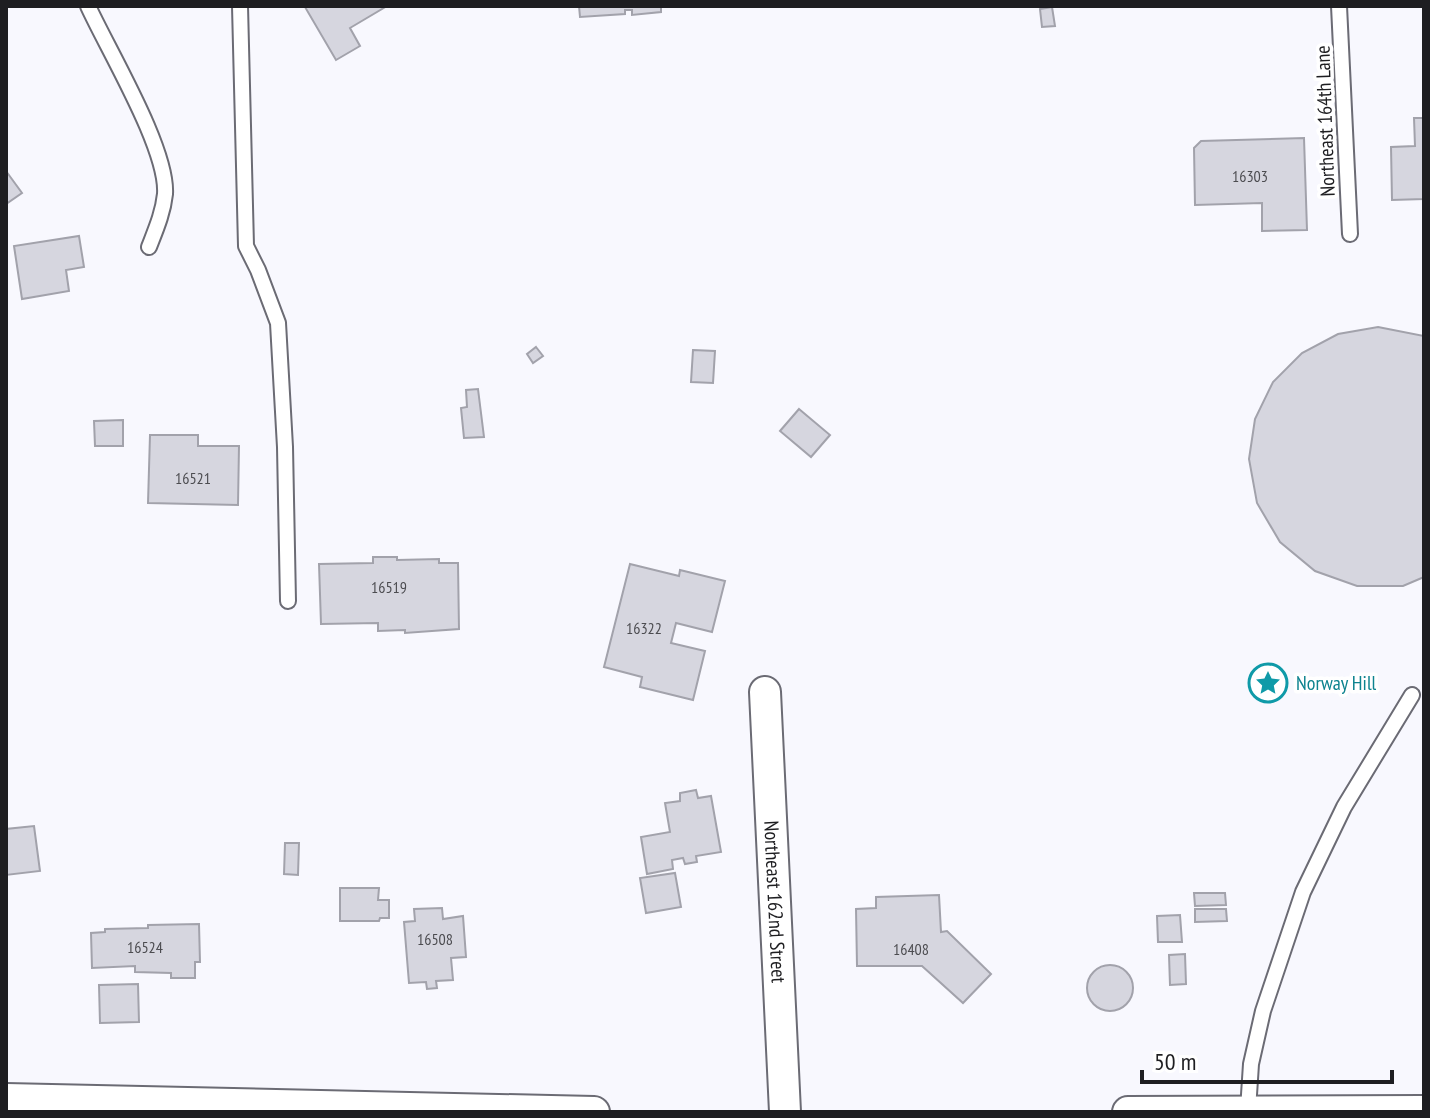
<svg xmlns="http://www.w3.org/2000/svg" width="1430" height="1118" font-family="'PT Sans Narrow',sans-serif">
	<rect width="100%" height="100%" fill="#f8f8fe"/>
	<g fill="#d6d6df" stroke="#a2a2ab" stroke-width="2">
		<path d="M 307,6 L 387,6 L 350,28 L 360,46 L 336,60 L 305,7 Z"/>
		<path d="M 579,6 L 661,6 L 661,12 L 632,15 L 632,10 L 625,10 L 625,14 L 580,17 Z"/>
		<path d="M 1052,7 L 1055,26 L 1042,27 L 1040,9 Z"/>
		<path d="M 1414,118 L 1424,118 L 1424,199 L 1392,200 L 1391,147 L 1415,146 Z"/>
		<path d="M 1304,138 L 1307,230 L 1262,231 L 1262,203 L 1195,205 L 1194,148 L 1201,141 Z"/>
		<path d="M 6,171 L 22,193 L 6,204 Z"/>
		<path d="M 79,236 L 84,267 L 66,270 L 69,291 L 22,299 L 14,246 Z"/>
		<path d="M 1378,327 L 1424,336 L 1424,577 L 1403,586 L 1357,586 L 1315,571 L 1280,542 L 1257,503 L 1249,459 L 1255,419 L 1273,382 L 1302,353 L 1338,334 Z"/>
		<path d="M 536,347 L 543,356 L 533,363 L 527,354 Z"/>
		<path d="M 693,350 L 715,351 L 713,383 L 691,382 Z"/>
		<path d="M 478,389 L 484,437 L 464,438 L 461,408 L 467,407 L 466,390 Z"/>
		<path d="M 799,409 L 830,435 L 811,457 L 780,431 Z"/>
		<path d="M 123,420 L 123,446 L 95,446 L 94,421 Z"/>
		<path d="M 150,435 L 198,435 L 198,446 L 239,446 L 238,505 L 148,503 Z"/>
		<path d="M 373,557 L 397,557 L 397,560 L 439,559 L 439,563 L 458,563 L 459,629 L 405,633 L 405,630 L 378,631 L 378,623 L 321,624 L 319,564 L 373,563 Z"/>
		<path d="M 630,564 L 679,576 L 680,570 L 725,581 L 712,632 L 676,623 L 671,643 L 705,651 L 693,700 L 640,687 L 642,677 L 604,667 Z"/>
		<path d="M 696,790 L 698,798 L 711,796 L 721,852 L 696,856 L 697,862 L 685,864 L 683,858 L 672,860 L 673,869 L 647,874 L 641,837 L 670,832 L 665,803 L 680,801 L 680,793 Z"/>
		<path d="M 34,826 L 40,871 L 6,875 L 6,829 Z"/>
		<path d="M 285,843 L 299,843 L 298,875 L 284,874 Z"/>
		<path d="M 675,873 L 681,907 L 646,913 L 640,878 Z"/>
		<path d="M 340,888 L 379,888 L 378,900 L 389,900 L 389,918 L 380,918 L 379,921 L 340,921 Z"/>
		<path d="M 1194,893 L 1225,893 L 1226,905 L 1195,906 Z"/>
		<path d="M 939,895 L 941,932 L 947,931 L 991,974 L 963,1003 L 922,966 L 857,966 L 856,909 L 876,908 L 876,897 Z"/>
		<path d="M 442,908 L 443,919 L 463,916 L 466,957 L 451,958 L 453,980 L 436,981 L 437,988 L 427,989 L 426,982 L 409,983 L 404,922 L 415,921 L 414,909 Z"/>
		<path d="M 1195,909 L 1226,909 L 1227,921 L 1195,922 Z"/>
		<path d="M 1180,915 L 1182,942 L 1158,942 L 1157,916 Z"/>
		<path d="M 199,924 L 200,962 L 195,962 L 195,978 L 171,978 L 171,973 L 135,972 L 135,966 L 92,968 L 91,933 L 105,932 L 105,929 L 148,928 L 148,925 Z"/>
		<path d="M 1185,954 L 1186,984 L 1170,985 L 1169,955 Z"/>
		<circle cx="1110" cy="988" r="23"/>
		<path d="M 138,984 L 139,1022 L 100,1023 L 99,985 Z"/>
	</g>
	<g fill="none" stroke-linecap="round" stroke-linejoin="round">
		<g stroke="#6b6b74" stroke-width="18">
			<g id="service">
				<path d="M 88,6 C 108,50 168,149 165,194 C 163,213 156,229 149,247"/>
				<path d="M 240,6 L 246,246 L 258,270 L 278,323 L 285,447 L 288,601"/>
				<path d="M 1339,6 L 1350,234"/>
				<path d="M 1248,1110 L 1251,1064 L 1263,1011 L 1303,892 L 1344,807 L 1412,695"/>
			</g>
		</g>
		<g stroke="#6b6b74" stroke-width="34">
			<g id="minor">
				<path id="s1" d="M 765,692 L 785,1112"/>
				<path d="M 6,1099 L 594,1112"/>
				<path d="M 1128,1112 L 1424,1111"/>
			</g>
		</g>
		<use href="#service" stroke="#fff" stroke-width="14"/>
		<use href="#minor" stroke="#fff" stroke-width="30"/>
	</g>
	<defs>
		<g id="sight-ring" transform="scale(2)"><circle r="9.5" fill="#fff" stroke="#0f9aa8" stroke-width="1.5"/><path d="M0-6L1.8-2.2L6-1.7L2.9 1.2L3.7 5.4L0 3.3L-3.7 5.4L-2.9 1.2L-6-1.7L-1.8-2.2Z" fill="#0f9aa8"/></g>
	</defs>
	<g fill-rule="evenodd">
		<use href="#sight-ring" x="1268" y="683"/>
	</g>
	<g text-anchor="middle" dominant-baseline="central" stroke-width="7" stroke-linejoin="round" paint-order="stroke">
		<g font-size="16" fill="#4c4c50">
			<text x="1250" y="176">16303</text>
			<text x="193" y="478">16521</text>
			<text x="389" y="587">16519</text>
			<text x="644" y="628">16322</text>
			<text x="435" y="939">16508</text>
			<text x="145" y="947">16524</text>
			<text x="911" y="949">16408</text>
		</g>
		<g font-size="20" fill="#1e1e21" stroke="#fff">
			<text transform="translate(1325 121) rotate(-92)">Northeast 164th Lane</text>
			<text stroke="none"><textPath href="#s1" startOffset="210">Northeast 162nd Street</textPath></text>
		</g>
		<g font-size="20" fill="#0d838f" stroke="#fff" text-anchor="start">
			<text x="1296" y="683">Norway Hill</text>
		</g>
	</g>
	<rect width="1430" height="1118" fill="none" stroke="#1e1e21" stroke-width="16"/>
	<path d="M1142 1070v12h250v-12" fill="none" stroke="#1e1e21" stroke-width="4"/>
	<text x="1154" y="1070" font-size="24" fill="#1e1e21" stroke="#ffffff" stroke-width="6" paint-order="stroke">50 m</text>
</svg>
